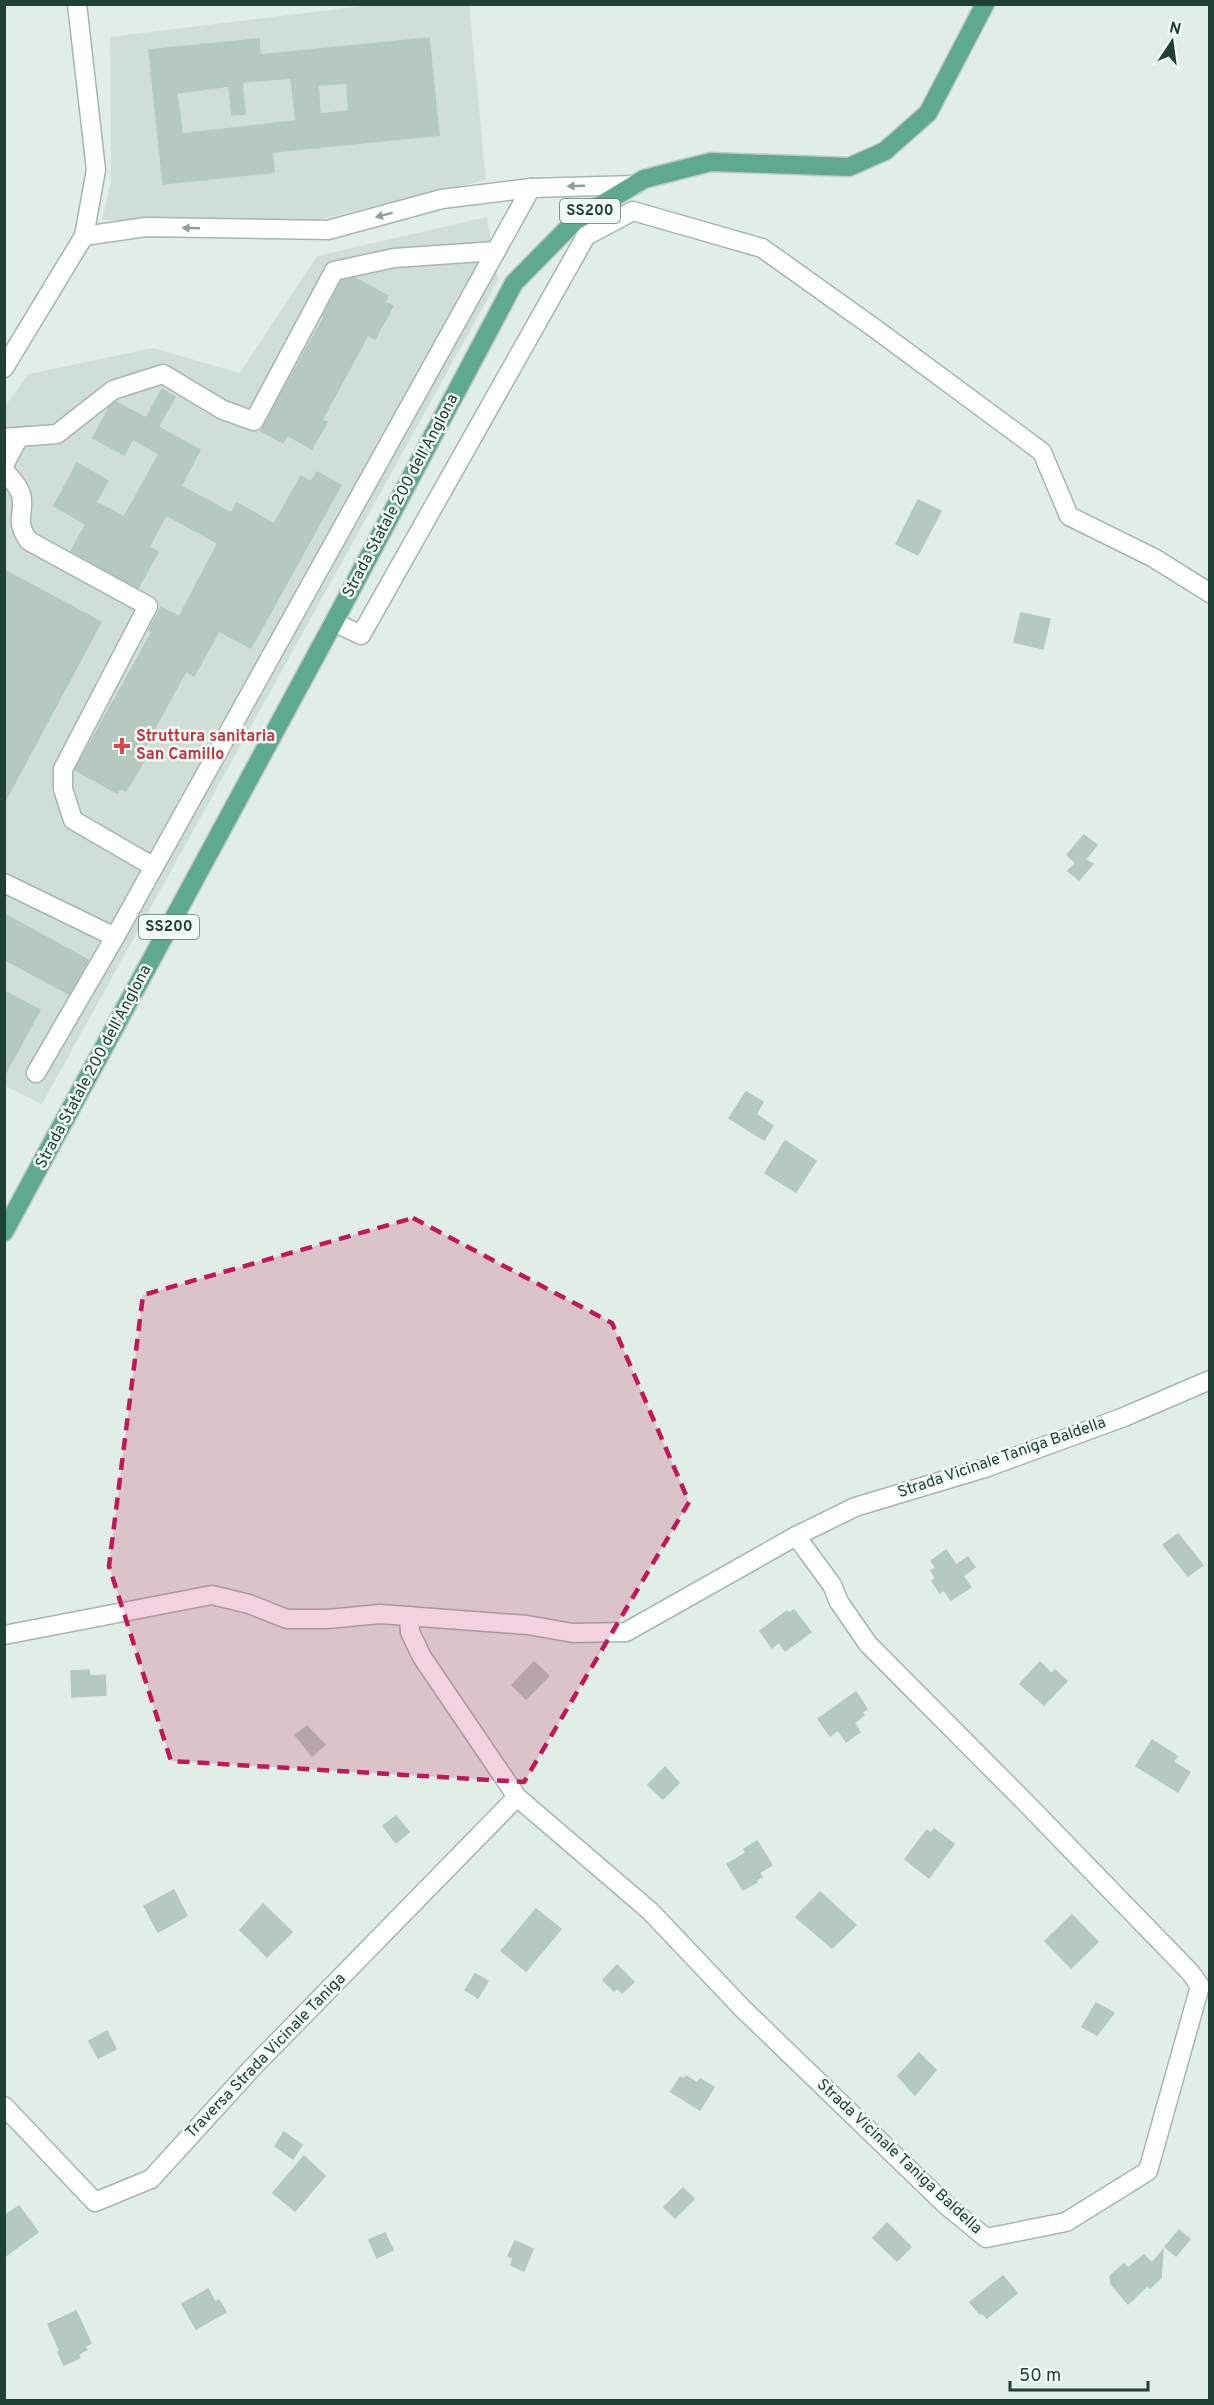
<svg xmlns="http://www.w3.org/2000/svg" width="1214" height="2405" font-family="Overpass,sans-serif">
	<rect width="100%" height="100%" fill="#e1eee7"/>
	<g fill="#cfded6">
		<path d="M 371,5 L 469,5 L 486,180 L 313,221 L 102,220 L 111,181 L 110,37 Z"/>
		<path d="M 487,217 L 498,280 L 42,1104 L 5,1086 L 4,407 L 29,374 L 153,348 L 240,373 L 317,256 Z"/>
	</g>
	<g fill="#b6c9c0" stroke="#b3c8be" stroke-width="1.5" fill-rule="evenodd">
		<path d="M 429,38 L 439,135 L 272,152 L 274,172 L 163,184 L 149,50 L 259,39 L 260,55 ZM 291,78 L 296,121 L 182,134 L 177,93 L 229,86 L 232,115 L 245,114 L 242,82 ZM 347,83 L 349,111 L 320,114 L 318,85 Z"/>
		<path d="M 355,278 L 388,296 L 385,302 L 393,306 L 375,339 L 368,335 L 322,420 L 327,422 L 312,449 L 287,435 L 283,443 L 261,431 L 324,317 L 323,316 L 341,281 Z"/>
		<path d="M 162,389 L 175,397 L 158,427 L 200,450 L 181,486 L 231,513 L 237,503 L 274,524 L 301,476 L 311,482 L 317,472 L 341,485 L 251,648 L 219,631 L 194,676 L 186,671 L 140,755 L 145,759 L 126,791 L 120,788 L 117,793 L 75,770 L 152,632 L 149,630 L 161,607 L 179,617 L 218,543 L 166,515 L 149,547 L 158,552 L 138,588 L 71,551 L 86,524 L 54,506 L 77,463 L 108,481 L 96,502 L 124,517 L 159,454 L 133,439 L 124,455 L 93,438 L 110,406 L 116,402 L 146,418 Z"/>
		<path d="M 918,500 L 941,511 L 918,555 L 896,544 Z"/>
		<path d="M 4,570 L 101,622 L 4,803 Z"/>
		<path d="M 1021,613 L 1050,619 L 1043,649 L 1014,642 Z"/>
		<path d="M 1084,835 L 1097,845 L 1085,860 L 1093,864 L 1079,880 L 1068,871 L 1076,863 L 1067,855 Z"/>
		<path d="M 4,914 L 88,960 L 69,994 L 4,959 Z"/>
		<path d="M 4,991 L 40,1010 L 4,1076 Z"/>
		<path d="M 746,1092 L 763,1102 L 756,1114 L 773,1126 L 764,1140 L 729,1118 Z"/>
		<path d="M 785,1141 L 816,1161 L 796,1192 L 765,1173 Z"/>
		<path d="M 1178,1534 L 1203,1565 L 1188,1576 L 1163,1545 Z"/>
		<path d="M 946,1550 L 956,1565 L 968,1557 L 975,1567 L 963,1576 L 971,1587 L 951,1600 L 944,1590 L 940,1593 L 932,1581 L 936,1578 L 931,1571 L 936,1568 L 931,1561 Z"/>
		<path d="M 794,1610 L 811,1632 L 785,1651 L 779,1642 L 772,1648 L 760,1631 L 787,1611 L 789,1613 Z"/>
		<path d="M 534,1662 L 549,1676 L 526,1699 L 512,1685 Z"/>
		<path d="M 1040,1662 L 1052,1674 L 1055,1670 L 1067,1681 L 1044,1705 L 1020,1684 Z"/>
		<path d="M 89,1670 L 90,1676 L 105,1675 L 106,1695 L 72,1697 L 71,1671 Z"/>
		<path d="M 856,1692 L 867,1709 L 862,1712 L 864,1715 L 854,1723 L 860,1732 L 846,1742 L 838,1730 L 830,1736 L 818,1719 Z"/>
		<path d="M 307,1726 L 325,1745 L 312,1756 L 295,1735 Z"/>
		<path d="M 1152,1740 L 1177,1756 L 1173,1762 L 1190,1772 L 1178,1792 L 1136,1766 Z"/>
		<path d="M 665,1767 L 679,1783 L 663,1799 L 648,1785 Z"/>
		<path d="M 396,1816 L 409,1832 L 396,1843 L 383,1826 Z"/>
		<path d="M 934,1829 L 954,1844 L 929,1878 L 905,1859 L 927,1830 L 931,1833 Z"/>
		<path d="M 757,1841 L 772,1865 L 759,1873 L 762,1877 L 756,1880 L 757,1882 L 743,1890 L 727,1864 L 746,1853 L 744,1849 Z"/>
		<path d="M 174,1890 L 187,1916 L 158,1932 L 144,1906 Z"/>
		<path d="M 820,1892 L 856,1925 L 832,1948 L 796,1917 Z"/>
		<path d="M 263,1904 L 292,1932 L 267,1957 L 240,1930 Z"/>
		<path d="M 536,1909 L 561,1929 L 526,1971 L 501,1951 Z"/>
		<path d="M 1072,1915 L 1098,1942 L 1071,1968 L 1045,1941 Z"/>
		<path d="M 617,1965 L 634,1982 L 622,1993 L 617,1988 L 614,1991 L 603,1980 Z"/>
		<path d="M 475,1974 L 488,1981 L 478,1998 L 465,1990 Z"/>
		<path d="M 1096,2003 L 1114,2013 L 1097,2035 L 1082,2027 Z"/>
		<path d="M 107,2031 L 116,2049 L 98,2058 L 89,2041 Z"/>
		<path d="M 919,2053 L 936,2070 L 915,2095 L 898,2076 Z"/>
		<path d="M 686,2076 L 697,2083 L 700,2079 L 714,2087 L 700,2110 L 671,2092 L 680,2077 L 684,2079 Z"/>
		<path d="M 284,2132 L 302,2145 L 293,2159 L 275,2146 Z"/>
		<path d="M 304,2156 L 325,2176 L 295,2211 L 273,2193 Z"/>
		<path d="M 683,2188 L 694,2199 L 675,2218 L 664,2207 Z"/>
		<path d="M 19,2206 L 38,2232 L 4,2257 L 4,2216 Z"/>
		<path d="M 887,2223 L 911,2247 L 897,2261 L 873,2238 Z"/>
		<path d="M 1179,2230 L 1190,2239 L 1176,2256 L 1165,2247 Z"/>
		<path d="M 385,2233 L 393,2250 L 377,2258 L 369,2240 Z"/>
		<path d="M 515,2241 L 533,2249 L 524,2271 L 511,2265 L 513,2258 L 508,2256 Z"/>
		<path d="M 1163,2250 L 1161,2278 L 1150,2288 L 1147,2286 L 1128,2304 L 1111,2284 L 1110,2276 L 1124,2264 L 1128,2268 L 1144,2255 L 1152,2263 Z"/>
		<path d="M 1003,2276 L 1017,2293 L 987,2318 L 982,2313 L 980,2314 L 970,2302 Z"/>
		<path d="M 208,2289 L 215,2302 L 219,2300 L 226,2312 L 196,2329 L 182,2304 Z"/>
		<path d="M 76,2311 L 91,2343 L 85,2346 L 87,2350 L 78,2354 L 80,2358 L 64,2365 L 58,2352 L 60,2351 L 48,2324 Z"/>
	</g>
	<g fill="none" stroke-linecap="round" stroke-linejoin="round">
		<g stroke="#a3b7ae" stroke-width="21">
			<g id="minor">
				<path d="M 84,236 L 146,227 L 328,230 L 442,199 L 531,188 L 635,185"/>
				<path d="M 4,368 L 84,236 L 96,170 L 77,4"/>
				<path d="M 4,438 L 57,434 L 113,390 L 163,374 L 223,410 L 254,421 L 334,271 L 394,258 L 496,251"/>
				<path d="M 4,465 L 19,437"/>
				<path d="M 4,470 C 11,479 21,488 22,499 C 23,518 16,524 29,541 L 148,606 L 63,769 L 63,789 L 73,820 L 154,867"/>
				<path d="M 334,622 L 361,635 L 586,236 L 633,211 L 762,248 L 877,330 L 1042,452 L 1069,516 L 1154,558 L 1210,593"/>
				<path d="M 4,883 L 115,937"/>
				<path d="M 36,1073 L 115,937 L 531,188"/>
				<path d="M 409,1616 L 410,1632 L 422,1657 L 517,1797 L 650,1911 L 743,2009 L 946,2205 L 986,2238 L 1066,2222 L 1148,2171 L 1200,1986 L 1190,1972 L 1025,1802 L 868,1644 L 839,1602 L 832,1585 L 796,1536"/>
				<path d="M 4,1635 L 212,1595 L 249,1604 L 287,1619 L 328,1619 L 380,1614 L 527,1625 L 573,1633 L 626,1632 L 796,1536 L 855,1507 L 985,1468 L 1124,1417 L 1210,1380"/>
				<path d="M 4,2106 L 95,2202 L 151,2179 L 252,2068 L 517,1797"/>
			</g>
		</g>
		<g stroke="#c0cac6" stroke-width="21">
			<path id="major" d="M 4,1232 L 334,622 L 514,283 L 576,220 L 644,179 L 711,162 L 849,167 L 885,151 L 928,113 L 985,4"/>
		</g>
		<use href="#minor" stroke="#fff" stroke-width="18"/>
		<use href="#major" stroke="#60a991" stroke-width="18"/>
	</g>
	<defs><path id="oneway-solid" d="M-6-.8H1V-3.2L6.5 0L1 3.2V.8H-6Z" transform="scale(1.5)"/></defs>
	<g fill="#8fa09a">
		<use href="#oneway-solid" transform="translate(576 186) rotate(178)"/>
		<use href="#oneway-solid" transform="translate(384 215) rotate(165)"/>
		<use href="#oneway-solid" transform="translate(191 228) rotate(-178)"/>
	</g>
	<path fill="#c2185b" fill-opacity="0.2" stroke="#c2185b" stroke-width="4.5" stroke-dasharray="12 8" stroke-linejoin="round" d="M 413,1218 L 612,1323 L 689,1502 L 524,1782 L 171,1761 L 109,1566 L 143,1295 Z"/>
	<path fill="#e0444e" stroke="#f2faf5" stroke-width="2" d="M119 737h6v6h6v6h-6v6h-6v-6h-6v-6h6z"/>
	<g text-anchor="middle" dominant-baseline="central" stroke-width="5" stroke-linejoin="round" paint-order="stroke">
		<g fill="#f2faf5" stroke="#5e786f" stroke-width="1.5">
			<rect x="560" y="199" width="60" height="24" rx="4.5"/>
			<rect x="139" y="915" width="60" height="24" rx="4.5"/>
		</g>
		<g font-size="15" font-weight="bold" fill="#1f4135">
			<text x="590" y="211">SS200</text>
			<text x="169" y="927">SS200</text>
		</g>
		<g font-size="16" fill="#1f4135" stroke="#f2faf5">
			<text transform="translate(401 496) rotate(-62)">Strada Statale 200 dell'Anglona</text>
			<text transform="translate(94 1067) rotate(-62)">Strada Statale 200 dell'Anglona</text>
			<text transform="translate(1002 1458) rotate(-19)">Strada Vicinale Taniga Baldella</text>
			<text transform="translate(266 2056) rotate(-46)">Traversa Strada Vicinale Taniga</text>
			<text transform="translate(899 2157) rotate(43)">Strada Vicinale Taniga Baldella</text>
		</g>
		<g font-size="16" font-weight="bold" fill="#be3a42" stroke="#f2faf5" text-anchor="start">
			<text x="136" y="737">Struttura sanitaria<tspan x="136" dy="18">San Camillo</tspan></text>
		</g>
	</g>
	<rect width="1214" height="2405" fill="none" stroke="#1f4135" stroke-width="12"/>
	<g transform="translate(1172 42) rotate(13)" stroke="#f2faf5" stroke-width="4.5" paint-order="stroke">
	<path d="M0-4.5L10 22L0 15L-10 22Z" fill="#1f4135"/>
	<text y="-9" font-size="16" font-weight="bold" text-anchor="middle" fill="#1f4135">N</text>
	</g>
	<path d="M1010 2381v9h138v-9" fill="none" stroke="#1f4135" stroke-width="3"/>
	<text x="1019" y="2381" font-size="18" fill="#1f4135" stroke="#f2faf5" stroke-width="4.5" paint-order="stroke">50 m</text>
</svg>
